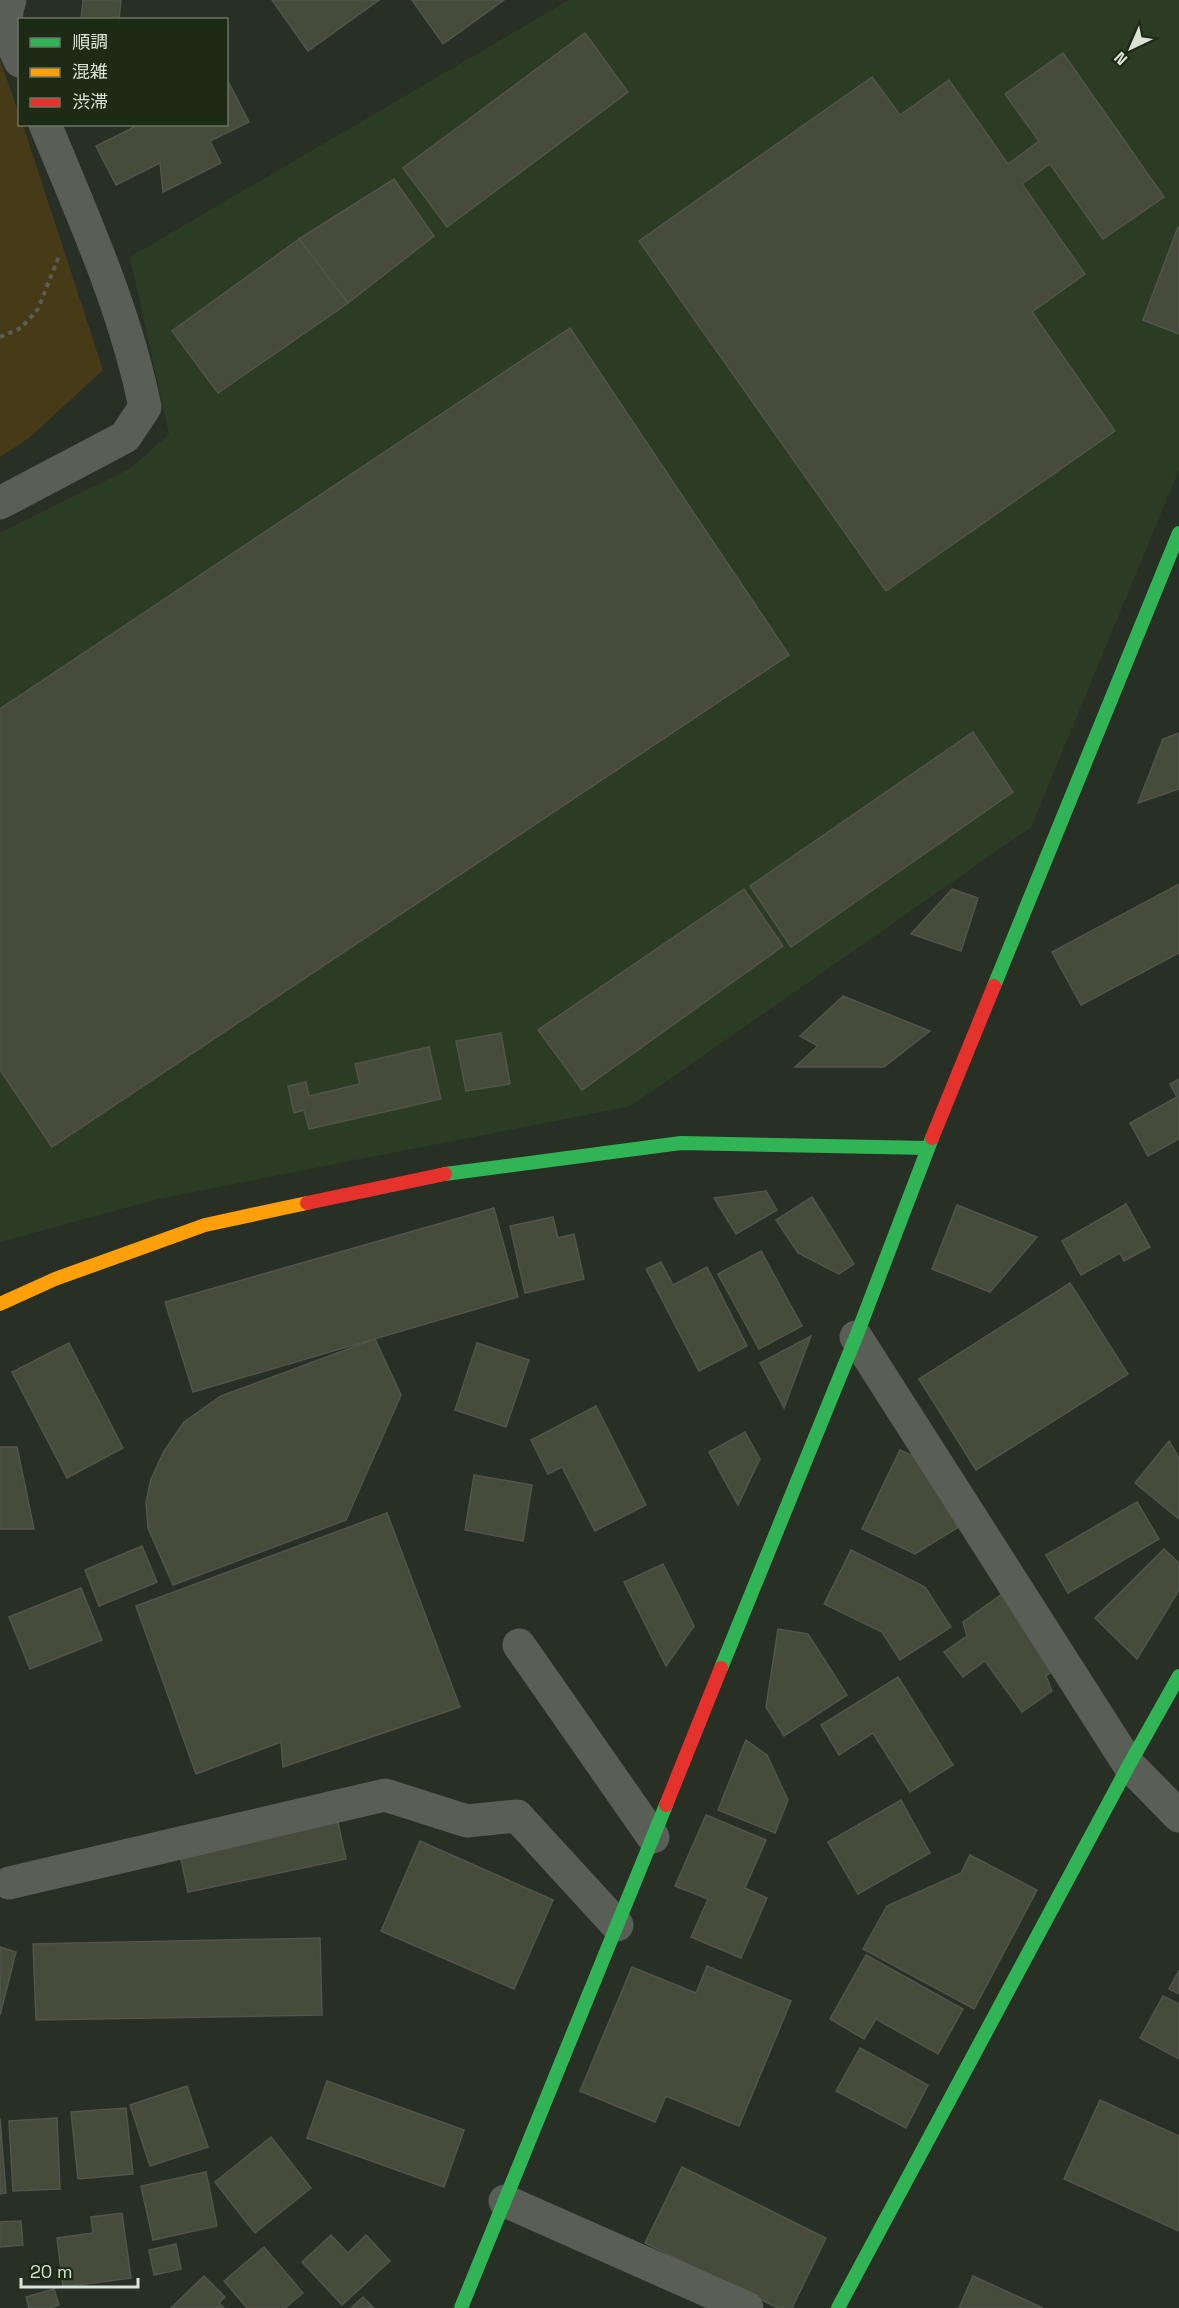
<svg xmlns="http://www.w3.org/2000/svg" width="1179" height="2308" font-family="'Space Grotesk','Noto Sans JP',sans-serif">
	<rect width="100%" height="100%" fill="#282f25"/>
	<path fill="#2c3c24" d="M 569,0 L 1179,0 L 1179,470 L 1031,827 L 631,1106 L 158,1199 L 0,1242 L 0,533 L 131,468 L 169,434 L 130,257 Z"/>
	<path fill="#473a16" d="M 0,60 L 19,114 L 20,124 L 23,125 L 103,370 L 29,438 L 0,457 Z"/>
	<g fill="#464b3b" stroke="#51554b" stroke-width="1.5">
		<path d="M 83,0 L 121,0 L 119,20 L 81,20 Z"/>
		<path d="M 272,0 L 379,0 L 308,51 Z"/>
		<path d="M 412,0 L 504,0 L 443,44 Z"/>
		<path d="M 585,33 L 628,92 L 447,227 L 403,168 Z"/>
		<path d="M 1063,53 L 1164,197 L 1103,239 L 1050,164 L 1022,184 L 1085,274 L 1032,312 L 1115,431 L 886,591 L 639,241 L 872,77 L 900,115 L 949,80 L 1008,164 L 1039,141 L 1005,94 Z"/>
		<path d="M 228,81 L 249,122 L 210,141 L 221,163 L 163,192 L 160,163 L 116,185 L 96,146 L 140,124 L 226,124 Z"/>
		<path d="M 394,179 L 434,236 L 348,303 L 299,239 Z"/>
		<path d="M 1178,227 L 1179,227 L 1179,334 L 1143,320 Z"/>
		<path d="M 299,239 L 348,303 L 218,393 L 172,331 Z"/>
		<path d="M 570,328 L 789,655 L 52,1147 L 0,1070 L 0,709 Z"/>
		<path d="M 973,732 L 1013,792 L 791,947 L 750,886 Z"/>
		<path d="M 1179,733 L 1179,789 L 1138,803 L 1163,739 Z"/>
		<path d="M 1179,884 L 1179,953 L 1081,1005 L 1052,952 Z"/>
		<path d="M 744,889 L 783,946 L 582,1090 L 538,1030 Z"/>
		<path d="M 952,889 L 978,898 L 961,951 L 911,934 Z"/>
		<path d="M 843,996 L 930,1031 L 884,1067 L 795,1067 L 818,1046 L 800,1036 Z"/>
		<path d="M 501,1033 L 510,1084 L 466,1091 L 456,1041 Z"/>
		<path d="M 429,1047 L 441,1099 L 309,1129 L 304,1110 L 294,1113 L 288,1086 L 306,1082 L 309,1096 L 360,1084 L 355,1064 Z"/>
		<path d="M 1179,1079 L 1179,1139 L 1148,1156 L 1130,1123 L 1177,1097 L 1170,1084 Z"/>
		<path d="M 766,1191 L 777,1210 L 736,1234 L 714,1198 Z"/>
		<path d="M 812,1197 L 854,1264 L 839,1274 L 798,1253 L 776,1220 Z"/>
		<path d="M 1126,1204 L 1150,1247 L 1124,1261 L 1120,1253 L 1081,1275 L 1062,1241 Z"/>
		<path d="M 957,1205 L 1037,1237 L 990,1292 L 932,1269 Z"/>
		<path d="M 494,1208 L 518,1297 L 193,1392 L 165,1302 Z"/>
		<path d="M 553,1217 L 558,1238 L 574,1234 L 584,1279 L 525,1293 L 510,1226 Z"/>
		<path d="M 761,1251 L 802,1326 L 759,1349 L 718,1274 Z"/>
		<path d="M 661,1262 L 673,1285 L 707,1267 L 747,1346 L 699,1371 L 646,1269 Z"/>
		<path d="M 1070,1283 L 1128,1374 L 976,1470 L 919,1379 Z"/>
		<path d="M 811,1336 L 784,1408 L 760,1363 Z"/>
		<path d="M 375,1339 L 401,1395 L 346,1520 L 173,1585 L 148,1528 L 146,1502 L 151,1479 L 164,1451 L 184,1422 L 221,1396 Z"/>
		<path d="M 69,1343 L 123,1448 L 67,1478 L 12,1372 Z"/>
		<path d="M 477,1343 L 529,1360 L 506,1427 L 455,1410 Z"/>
		<path d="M 596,1406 L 646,1505 L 595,1531 L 562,1467 L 548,1474 L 531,1440 Z"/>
		<path d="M 745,1432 L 760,1459 L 738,1505 L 709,1452 Z"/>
		<path d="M 1169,1441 L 1179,1458 L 1179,1519 L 1135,1483 Z"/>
		<path d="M 0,1447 L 17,1447 L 34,1529 L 0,1529 Z"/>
		<path d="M 900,1450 L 927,1462 L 965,1523 L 915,1554 L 862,1529 Z"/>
		<path d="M 474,1475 L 532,1485 L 523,1541 L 465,1530 Z"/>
		<path d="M 1137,1502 L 1159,1539 L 1068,1593 L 1046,1555 Z"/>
		<path d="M 387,1513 L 460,1707 L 283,1767 L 281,1742 L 196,1774 L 136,1606 Z"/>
		<path d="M 142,1546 L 157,1582 L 99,1606 L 85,1570 Z"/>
		<path d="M 1164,1549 L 1179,1563 L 1179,1590 L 1137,1659 L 1095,1618 Z"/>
		<path d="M 851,1550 L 925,1587 L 951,1627 L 900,1660 L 882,1632 L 824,1604 Z"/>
		<path d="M 663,1564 L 694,1626 L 666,1666 L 624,1582 Z"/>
		<path d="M 81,1588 L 102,1640 L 30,1669 L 9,1617 Z"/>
		<path d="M 1006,1591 L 1061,1666 L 1046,1676 L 1052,1691 L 1022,1712 L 985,1661 L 963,1677 L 944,1652 L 967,1636 L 963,1622 Z"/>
		<path d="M 778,1629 L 808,1634 L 847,1695 L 784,1736 L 766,1707 Z"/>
		<path d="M 898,1677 L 953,1765 L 910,1792 L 873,1733 L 839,1755 L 821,1725 Z"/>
		<path d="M 746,1740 L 767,1755 L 788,1800 L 775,1833 L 718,1810 Z"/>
		<path d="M 901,1800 L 930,1853 L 858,1894 L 828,1842 Z"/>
		<path d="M 706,1815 L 766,1840 L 745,1888 L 767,1898 L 741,1958 L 691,1937 L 708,1899 L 675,1886 Z"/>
		<path d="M 337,1818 L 346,1859 L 188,1892 L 179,1850 Z"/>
		<path d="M 420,1841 L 553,1900 L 514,1989 L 381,1931 Z"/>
		<path d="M 970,1855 L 1037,1890 L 974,2009 L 863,1949 L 887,1906 L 961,1873 Z"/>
		<path d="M 320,1938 L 322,2015 L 36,2020 L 33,1944 Z"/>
		<path d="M 0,1947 L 16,1952 L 0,2015 Z"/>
		<path d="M 866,1955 L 963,2009 L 938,2054 L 876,2019 L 864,2039 L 830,2019 Z"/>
		<path d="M 707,1966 L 791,2001 L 739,2126 L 666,2096 L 655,2122 L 580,2091 L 632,1967 L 696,1993 Z"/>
		<path d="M 1179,1970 L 1179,1994 L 1169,1989 Z"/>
		<path d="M 1163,1996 L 1179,2004 L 1179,2059 L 1140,2038 Z"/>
		<path d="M 860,2048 L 928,2085 L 906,2128 L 836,2091 Z"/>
		<path d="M 327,2081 L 464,2130 L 444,2187 L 307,2138 Z"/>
		<path d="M 187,2086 L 208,2147 L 150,2166 L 130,2105 Z"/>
		<path d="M 1100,2100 L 1179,2136 L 1179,2231 L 1064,2179 Z"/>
		<path d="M 126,2108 L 133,2174 L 78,2179 L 71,2112 Z"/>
		<path d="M 0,2118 L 6,2193 L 0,2194 Z"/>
		<path d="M 57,2118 L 60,2189 L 13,2191 L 9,2121 Z"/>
		<path d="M 271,2137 L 311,2188 L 255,2233 L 215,2182 Z"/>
		<path d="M 682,2167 L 826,2238 L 792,2308 L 778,2308 L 645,2243 Z"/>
		<path d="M 206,2172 L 217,2226 L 153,2240 L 141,2186 Z"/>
		<path d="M 122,2213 L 131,2278 L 63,2287 L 57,2238 L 93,2233 L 91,2217 Z"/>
		<path d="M 21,2221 L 23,2245 L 0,2247 L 0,2222 Z"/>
		<path d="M 331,2235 L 348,2253 L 366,2235 L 390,2261 L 342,2305 L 302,2262 Z"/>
		<path d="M 176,2244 L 181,2269 L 154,2275 L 149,2250 Z"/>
		<path d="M 264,2247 L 303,2293 L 285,2308 L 247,2308 L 224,2281 Z"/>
		<path d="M 204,2276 L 225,2297 L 219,2303 L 224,2308 L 171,2308 Z"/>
		<path d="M 973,2276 L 1043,2308 L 959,2308 Z"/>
		<path d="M 54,2289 L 59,2305 L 49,2308 L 29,2308 L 26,2297 Z"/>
		<path d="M 363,2297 L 374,2308 L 351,2308 Z"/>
	</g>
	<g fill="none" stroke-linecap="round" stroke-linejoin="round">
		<path stroke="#595e57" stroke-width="4" stroke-dasharray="4.5 4.5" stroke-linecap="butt" d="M 0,337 L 21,328 L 38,309 L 59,256"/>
		<g stroke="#595f57" stroke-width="33">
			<path d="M 10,0 C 1,22 11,41 20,61"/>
			<path d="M 0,503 L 125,437 L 145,407 C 125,308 83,217 45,124"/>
			<path d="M 856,1337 L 1129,1765 L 1179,1816"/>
			<path d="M 519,1645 L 653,1837"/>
			<path d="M 9,1883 L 385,1795 L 467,1821 L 517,1816 L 617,1925"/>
			<path d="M 505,2201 L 747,2308"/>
		</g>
		<g stroke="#30b455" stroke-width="14">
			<path d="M 994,986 L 1179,533"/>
			<path d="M 445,1174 L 681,1143 L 928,1148"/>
			<path d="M 721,1668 L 856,1337 L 932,1138"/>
			<path d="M 461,2308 L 666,1805"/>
			<path d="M 838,2308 L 1129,1765 L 1179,1676"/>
		</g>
		<path stroke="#ff9f0a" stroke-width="14" d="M 0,1304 L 55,1279 L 205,1225 L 307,1203"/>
		<g stroke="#e5322d" stroke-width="14">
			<path d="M 932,1138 L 994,986"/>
			<path d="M 307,1203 L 445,1174"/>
			<path d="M 666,1805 L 721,1668"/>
		</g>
	</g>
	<rect x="18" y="18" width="210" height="108" fill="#1d2a16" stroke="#697463" stroke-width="1.5"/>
	<rect x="30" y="38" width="30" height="9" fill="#30b455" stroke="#697463" stroke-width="1.5"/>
	<text x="72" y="48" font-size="18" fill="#dbe3d7">順調</text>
	<rect x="30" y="68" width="30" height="9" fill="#ff9f0a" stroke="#697463" stroke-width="1.5"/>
	<text x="72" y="78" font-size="18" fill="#dbe3d7">混雑</text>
	<rect x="30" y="98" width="30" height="9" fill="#e5322d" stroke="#697463" stroke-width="1.5"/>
	<text x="72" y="108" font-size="18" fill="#dbe3d7">渋滞</text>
	<g transform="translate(1131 48) rotate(224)" stroke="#1d2a16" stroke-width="4.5" paint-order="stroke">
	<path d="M0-4.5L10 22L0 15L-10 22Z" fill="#dbe3d7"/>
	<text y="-9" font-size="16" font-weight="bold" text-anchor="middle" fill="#dbe3d7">N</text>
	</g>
	<path d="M21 2278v9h117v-9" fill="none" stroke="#dbe3d7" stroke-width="3"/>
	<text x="30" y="2278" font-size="18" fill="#dbe3d7" stroke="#1d2a16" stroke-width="4.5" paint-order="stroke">20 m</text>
</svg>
